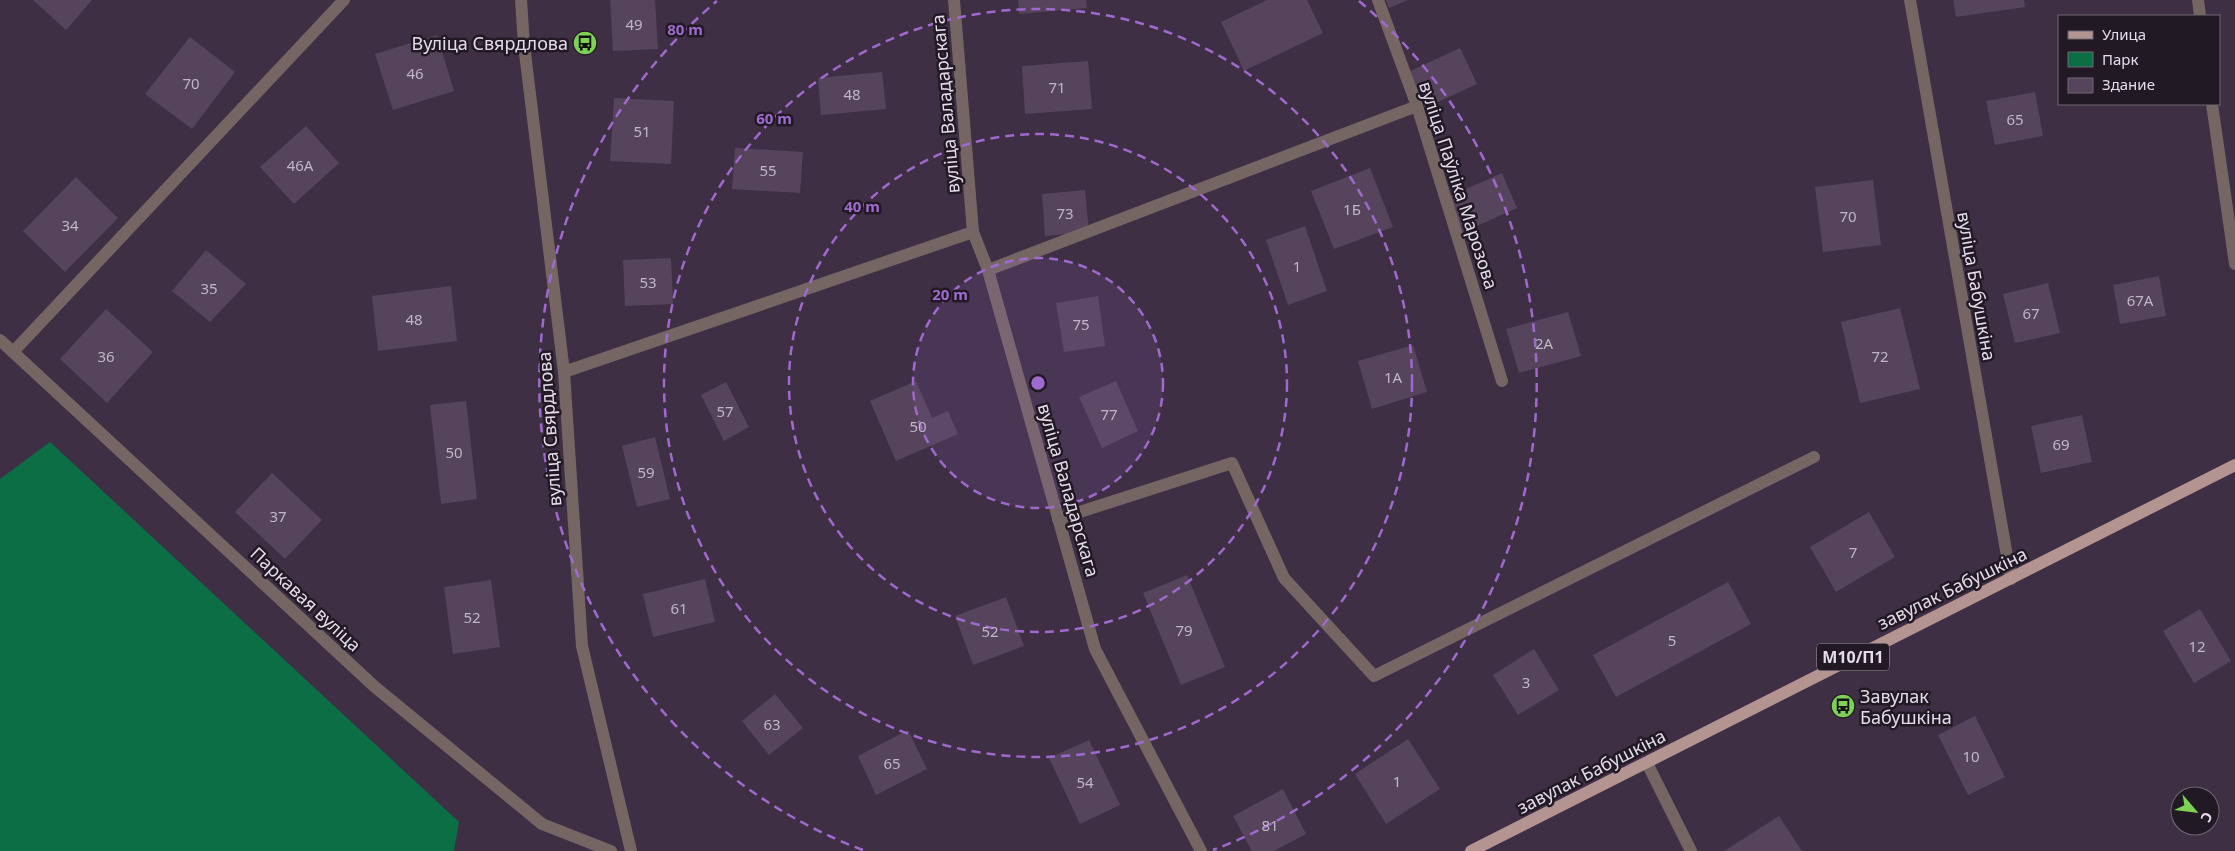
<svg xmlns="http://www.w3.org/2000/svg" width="2235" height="851" font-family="'Noto Sans',sans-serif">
	<rect width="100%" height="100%" fill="#3e2f45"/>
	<path fill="#0b6e45" d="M 50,442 L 459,822 L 454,851 L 0,851 L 0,479 Z"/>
	<g fill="#55445b">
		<path d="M 33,0 L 92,0 L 66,30 Z"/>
		<path d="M 610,0 L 655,0 L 658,49 L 613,51 Z"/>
		<path d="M 1018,0 L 1086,0 L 1087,8 L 1019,14 Z"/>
		<path d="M 1267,0 L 1307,0 L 1323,33 L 1244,71 L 1221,22 Z"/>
		<path d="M 1386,0 L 1408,0 L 1389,8 Z"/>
		<path d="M 1953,0 L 2024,0 L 2025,7 L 1956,17 Z"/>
		<path d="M 437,35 L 454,91 L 393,110 L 375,54 Z"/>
		<path d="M 190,37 L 235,72 L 192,129 L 145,94 Z"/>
		<path d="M 1460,48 L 1477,84 L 1425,108 L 1408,72 Z"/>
		<path d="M 1088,61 L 1092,109 L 1025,114 L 1022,66 Z"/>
		<path d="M 882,72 L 886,109 L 821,115 L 818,78 Z"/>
		<path d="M 2035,92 L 2043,136 L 1995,145 L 1986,101 Z"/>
		<path d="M 614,98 L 674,101 L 671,164 L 610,161 Z"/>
		<path d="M 306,126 L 339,163 L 294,204 L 260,167 Z"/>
		<path d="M 735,148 L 803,152 L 800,193 L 732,189 Z"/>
		<path d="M 1370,168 L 1393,227 L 1334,249 L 1311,191 Z"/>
		<path d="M 1502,173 L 1517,208 L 1457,235 L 1441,200 Z"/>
		<path d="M 76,177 L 118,218 L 65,272 L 23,231 Z"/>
		<path d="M 1873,180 L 1881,245 L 1823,252 L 1815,187 Z"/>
		<path d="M 1085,190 L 1089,232 L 1045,236 L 1042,194 Z"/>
		<path d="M 1305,226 L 1327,291 L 1288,305 L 1266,240 Z"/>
		<path d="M 206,250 L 246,284 L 210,322 L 172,291 Z"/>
		<path d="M 671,258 L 673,304 L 625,306 L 623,260 Z"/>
		<path d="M 2159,276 L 2166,316 L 2120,324 L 2113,285 Z"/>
		<path d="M 2048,283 L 2060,333 L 2015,343 L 2003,294 Z"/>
		<path d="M 451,286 L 457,341 L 378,351 L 372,296 Z"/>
		<path d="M 1098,296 L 1105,346 L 1064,352 L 1056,303 Z"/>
		<path d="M 1900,308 L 1920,389 L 1860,403 L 1841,322 Z"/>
		<path d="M 106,309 L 153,352 L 107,403 L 60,359 Z"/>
		<path d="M 1568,312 L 1581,356 L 1519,373 L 1506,329 Z"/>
		<path d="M 1413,345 L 1427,392 L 1372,409 L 1358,361 Z"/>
		<path d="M 916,381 L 932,418 L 948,411 L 958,434 L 896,461 L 870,401 Z"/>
		<path d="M 1116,381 L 1138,431 L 1102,448 L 1079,397 Z"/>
		<path d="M 726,382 L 749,427 L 724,441 L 701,395 Z"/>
		<path d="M 466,401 L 477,499 L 441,504 L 430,405 Z"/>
		<path d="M 2082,415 L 2092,462 L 2041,473 L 2031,426 Z"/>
		<path d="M 655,437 L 670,499 L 637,507 L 622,446 Z"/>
		<path d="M 272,473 L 322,520 L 285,559 L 235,512 Z"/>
		<path d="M 1869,512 L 1895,557 L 1836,592 L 1810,547 Z"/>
		<path d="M 1187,575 L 1225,667 L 1181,685 L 1143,593 Z"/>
		<path d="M 705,579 L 715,622 L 653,637 L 643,594 Z"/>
		<path d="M 491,580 L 500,647 L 453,654 L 444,587 Z"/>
		<path d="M 1728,582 L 1751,624 L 1616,697 L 1593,655 Z"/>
		<path d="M 1006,597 L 1024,646 L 973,665 L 955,616 Z"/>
		<path d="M 2200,609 L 2231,661 L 2194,683 L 2163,631 Z"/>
		<path d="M 1534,649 L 1559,690 L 1518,715 L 1493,675 Z"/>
		<path d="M 775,694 L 803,728 L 769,755 L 742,721 Z"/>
		<path d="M 1975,716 L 2005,777 L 1968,795 L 1938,735 Z"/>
		<path d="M 908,730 L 927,769 L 876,795 L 858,756 Z"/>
		<path d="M 1408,739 L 1440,789 L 1386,824 L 1355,774 Z"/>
		<path d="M 1089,740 L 1120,805 L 1080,824 L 1049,758 Z"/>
		<path d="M 1283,789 L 1306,834 L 1274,851 L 1252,851 L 1233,816 Z"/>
		<path d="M 1779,816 L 1802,851 L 1724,851 Z"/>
	</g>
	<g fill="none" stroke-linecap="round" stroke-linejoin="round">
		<g stroke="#756664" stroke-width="12">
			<path d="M 521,0 L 524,45 L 564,372 L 582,646 L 631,851"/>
			<path d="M 954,0 L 973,232 L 988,270 L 1095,649 L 1201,851"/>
			<path d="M 1378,0 L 1417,106 L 1502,381"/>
			<path d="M 1910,0 L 2011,579"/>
			<path d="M 2198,0 L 2200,16"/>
			<path d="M 2212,104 L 2235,264"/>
			<path d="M 988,270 L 1417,106"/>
			<path d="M 0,340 L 375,687 L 542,824 L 611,851"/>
			<path d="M 13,352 L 344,0"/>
			<path d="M 564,372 L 973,232"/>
			<path d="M 1058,519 L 1232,463 L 1284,578 L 1374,676 L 1814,457"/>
			<path d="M 1647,763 L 1691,851"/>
		</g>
		<path stroke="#b39490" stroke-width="12" d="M 1471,851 L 2235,465"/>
	</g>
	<circle cx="1038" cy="383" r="125" fill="#a069ce" fill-opacity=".12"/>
	<g fill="none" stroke="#a069ce" stroke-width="2.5" stroke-dasharray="9 6">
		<circle cx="1038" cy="383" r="125"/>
		<circle cx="1038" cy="383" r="249"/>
		<circle cx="1038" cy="383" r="374"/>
		<path d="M863 850A499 499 0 0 1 717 1M1359 1A499 499 0 0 1 1213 850"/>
	</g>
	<defs>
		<g id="bus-disc" transform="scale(1.25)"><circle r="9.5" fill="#7dd154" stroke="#211a24"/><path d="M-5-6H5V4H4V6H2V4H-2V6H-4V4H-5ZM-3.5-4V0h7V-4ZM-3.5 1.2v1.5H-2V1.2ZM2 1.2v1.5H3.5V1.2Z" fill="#111"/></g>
	</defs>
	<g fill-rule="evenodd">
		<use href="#bus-disc" x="585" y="43"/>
		<use href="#bus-disc" x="1843" y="706"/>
	</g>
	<g text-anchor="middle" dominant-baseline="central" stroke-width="5" stroke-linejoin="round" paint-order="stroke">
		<g font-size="15" fill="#c1b5c6">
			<text x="634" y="24">49</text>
			<text x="415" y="73">46</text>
			<text x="191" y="83">70</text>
			<text x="1057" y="87">71</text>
			<text x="852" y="94">48</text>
			<text x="2015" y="119">65</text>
			<text x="642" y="131">51</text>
			<text x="300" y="165">46А</text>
			<text x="768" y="170">55</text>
			<text x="1352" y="209">1Б</text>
			<text x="1065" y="213">73</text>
			<text x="1848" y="216">70</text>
			<text x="70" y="225">34</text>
			<text x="1297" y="266">1</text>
			<text x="648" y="282">53</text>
			<text x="209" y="288">35</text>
			<text x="2140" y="300">67А</text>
			<text x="2031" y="313">67</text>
			<text x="414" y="319">48</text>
			<text x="1081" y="324">75</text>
			<text x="1544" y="343">2А</text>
			<text x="106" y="356">36</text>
			<text x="1880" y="356">72</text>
			<text x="1393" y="377">1А</text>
			<text x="725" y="411">57</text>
			<text x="1109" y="414">77</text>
			<text x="918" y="426">50</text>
			<text x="2061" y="444">69</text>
			<text x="454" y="452">50</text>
			<text x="646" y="472">59</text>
			<text x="278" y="516">37</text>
			<text x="1853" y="552">7</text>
			<text x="679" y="608">61</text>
			<text x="472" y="617">52</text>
			<text x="1184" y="630">79</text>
			<text x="990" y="631">52</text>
			<text x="1672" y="640">5</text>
			<text x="2197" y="646">12</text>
			<text x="1526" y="682">3</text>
			<text x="772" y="724">63</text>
			<text x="1971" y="756">10</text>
			<text x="892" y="763">65</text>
			<text x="1397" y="781">1</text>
			<text x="1085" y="782">54</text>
			<text x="1270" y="825">81</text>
		</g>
		<rect fill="#211a24" stroke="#aaa1af" stroke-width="1" x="1817" y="643.5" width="72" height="27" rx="4"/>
		<g font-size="16" font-weight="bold" fill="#e5dbea">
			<text x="1853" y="657">М10/П1</text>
		</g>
		<g font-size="18" fill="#e5dbea" stroke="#211a24" text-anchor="end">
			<text x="568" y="43">Вуліца Свярдлова</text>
			<text x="1860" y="696" text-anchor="start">Завулак<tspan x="1860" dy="21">Бабушкіна</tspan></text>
		</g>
		<g font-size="18" fill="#e5dbea" stroke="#211a24">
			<text transform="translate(945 104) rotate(-95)">вуліца Валадарскага</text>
			<text transform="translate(1459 185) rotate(72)">вуліца Паўліка Марозова</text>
			<text transform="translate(1977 286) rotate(80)">вуліца Бабушкіна</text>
			<text transform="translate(549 429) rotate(-94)">вуліца Свярдлова</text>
			<text transform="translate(1069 490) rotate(74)">вуліца Валадарскага</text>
			<text transform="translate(1952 588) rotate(-26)">завулак Бабушкіна</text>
			<text transform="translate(306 599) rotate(43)">Паркавая вуліца</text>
			<text transform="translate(1591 771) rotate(-27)">завулак Бабушкіна</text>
		</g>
	</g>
	<circle cx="1038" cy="383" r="8" fill="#a069ce" stroke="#211a24" stroke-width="2.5"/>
	<g font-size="15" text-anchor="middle" font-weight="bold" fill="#a069ce" stroke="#211a24" stroke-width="5" stroke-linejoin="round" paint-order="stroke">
		<text x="685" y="35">80 m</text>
		<text x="774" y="124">60 m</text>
		<text x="862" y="212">40 m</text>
		<text x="950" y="300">20 m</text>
	</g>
	<rect x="2058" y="15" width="162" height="90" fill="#211a24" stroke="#6f6773"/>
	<rect x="2068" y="31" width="25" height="8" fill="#b39490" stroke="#6f6773"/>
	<text x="2102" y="40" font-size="15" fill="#e5dbea">Улица</text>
	<rect x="2068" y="52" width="25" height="15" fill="#0b6e45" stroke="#6f6773"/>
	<text x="2102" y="65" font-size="15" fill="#e5dbea">Парк</text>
	<rect x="2068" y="78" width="25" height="15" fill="#55445b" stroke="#6f6773"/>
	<text x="2102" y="90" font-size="15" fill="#e5dbea">Здание</text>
	<g transform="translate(2195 811) rotate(118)"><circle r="24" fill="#211a24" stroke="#6f6773"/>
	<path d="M0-4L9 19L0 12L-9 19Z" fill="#7dd154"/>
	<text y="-8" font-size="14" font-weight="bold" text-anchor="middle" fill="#e5dbea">С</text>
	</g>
</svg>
